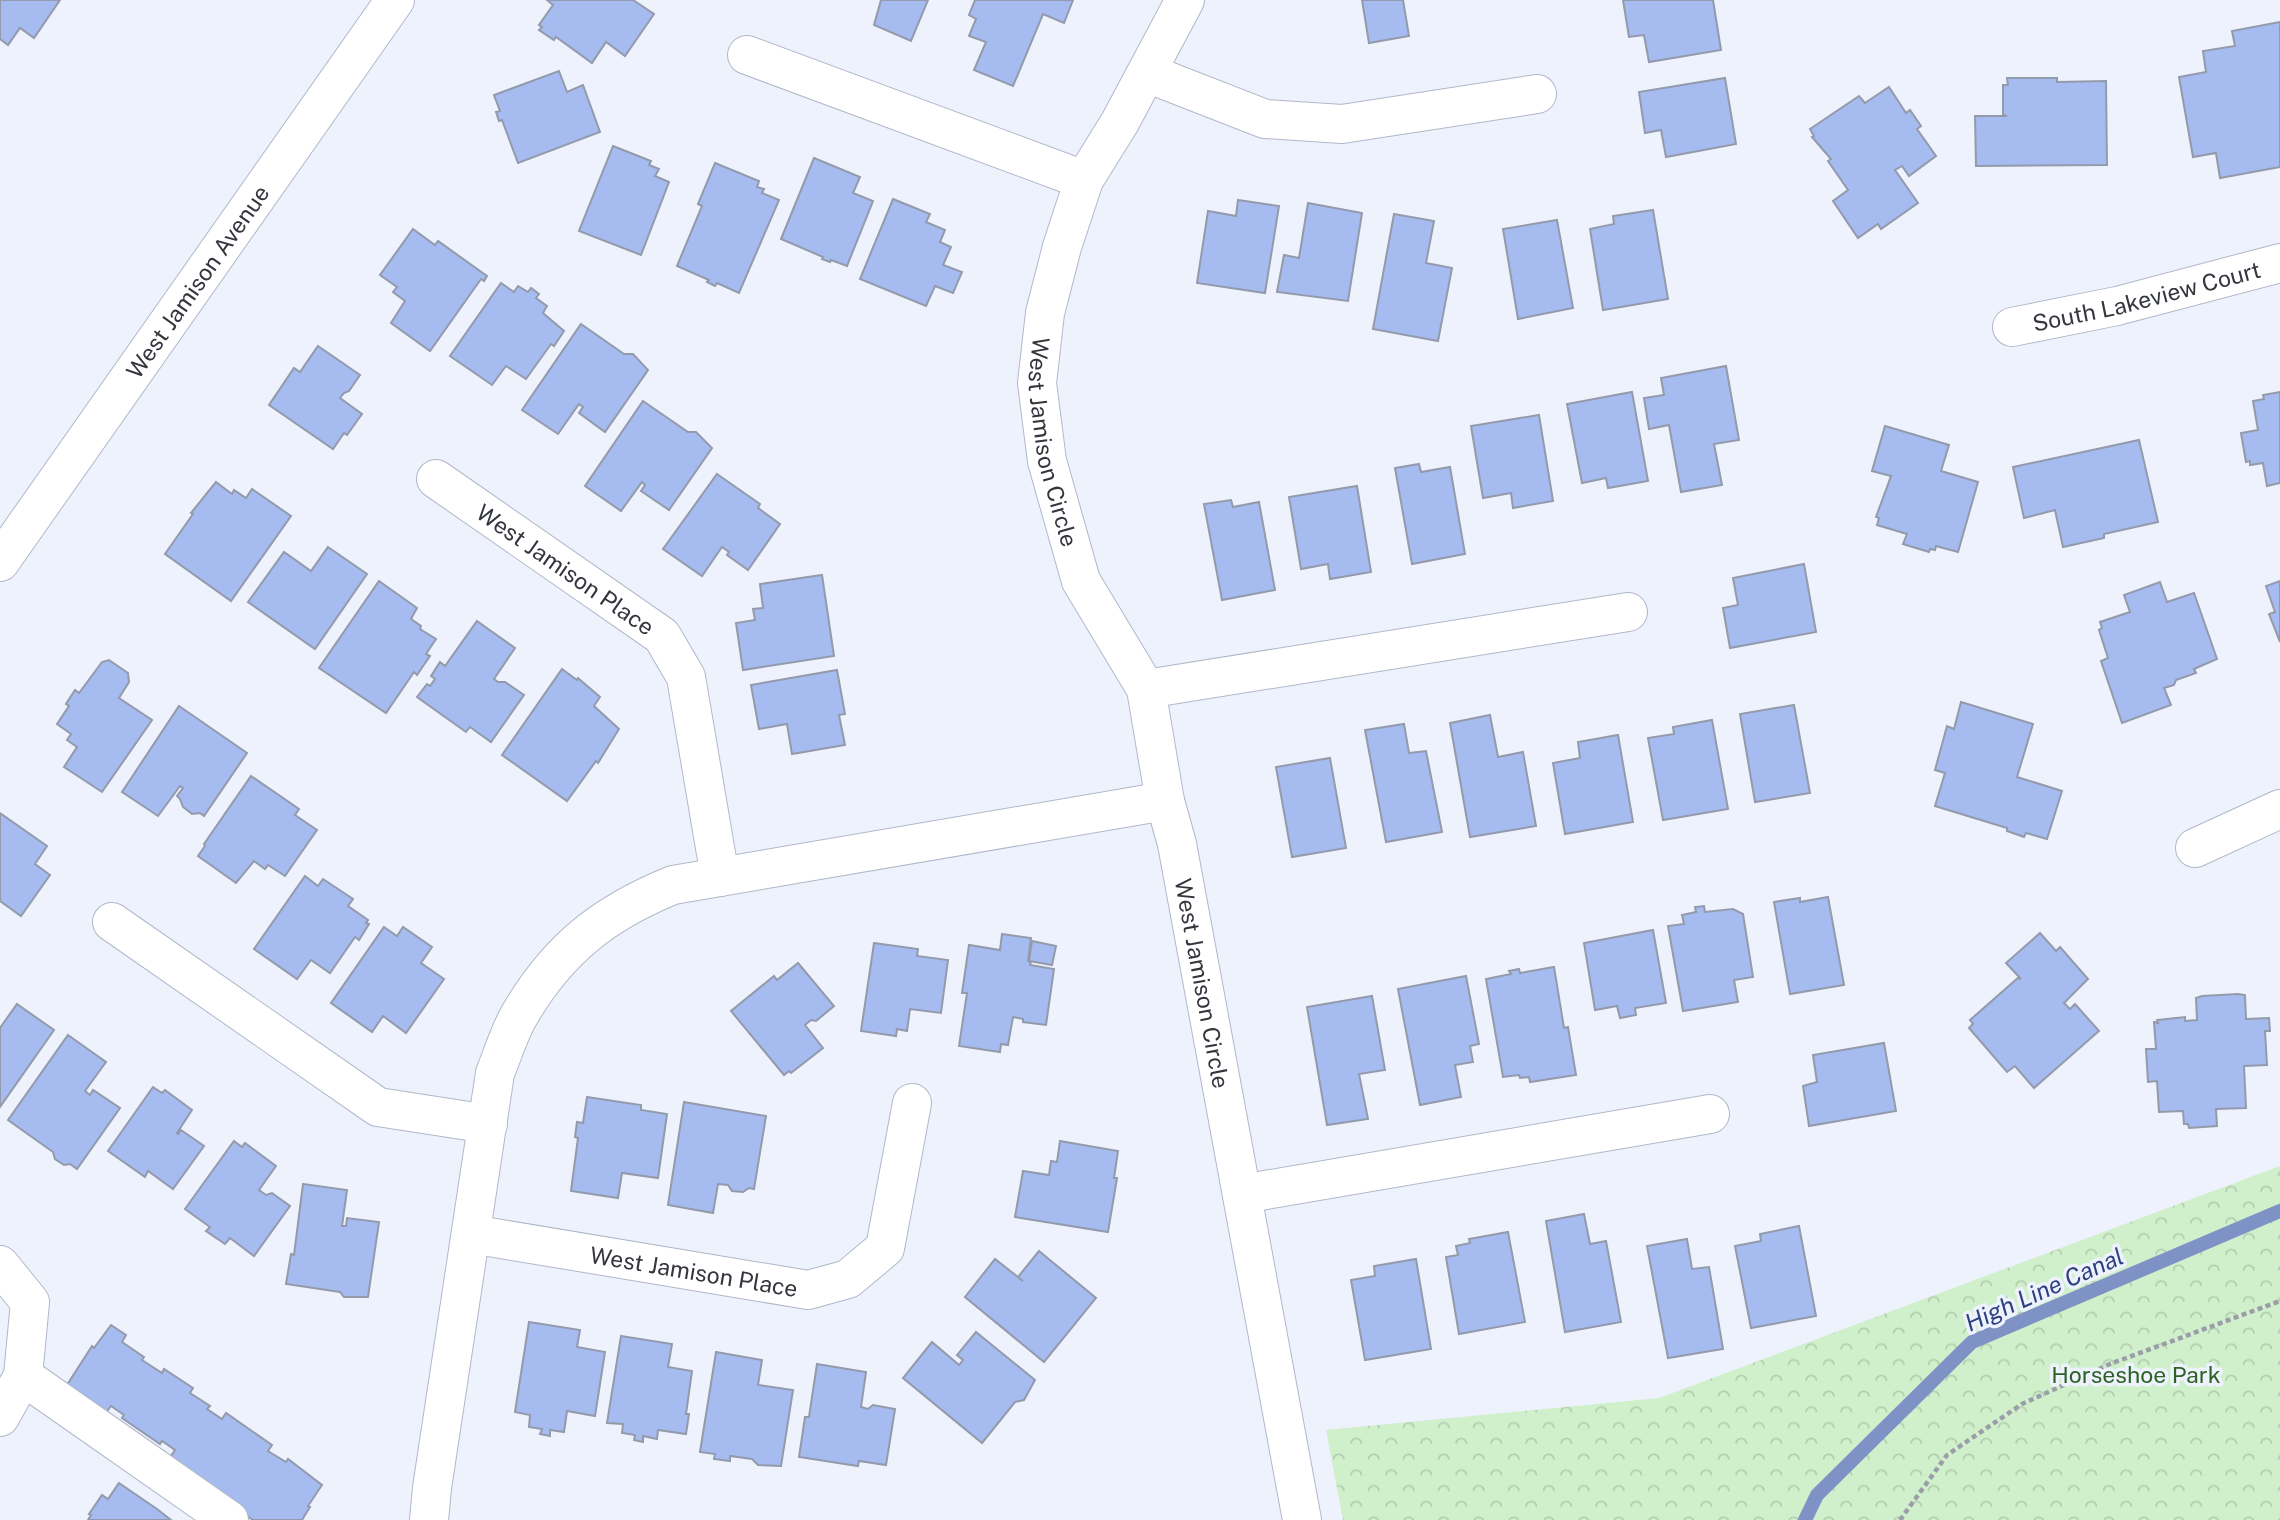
<svg xmlns="http://www.w3.org/2000/svg" width="2280" height="1520" font-family="'Public Sans',sans-serif">
	<defs>
		<pattern id="park-crowns" width="20" height="18" patternUnits="userSpaceOnUse" patternTransform="scale(1.75)"><rect width="20" height="18" fill="#d0efcb"/><path d="M2 6a3 3 0 1 1 6 0M12 15a3 3 0 1 1 6 0" fill="none" stroke="#b3ceaf"/></pattern>
	</defs>
	<rect width="100%" height="100%" fill="#edf2fd"/>
	<path fill="url(#park-crowns)" d="M 2280,1166 L 2280,1520 L 1343,1520 L 1326,1430 L 1659,1398 Z"/>
	<g fill="none" stroke-linecap="round" stroke-linejoin="round">
		<path stroke="#7f92c5" stroke-width="14" d="M 1805,1520 L 1817,1495 L 1972,1342 L 2280,1211"/>
	</g>
	<g fill="#a6bbef" stroke="#939aab" stroke-width="2">
		<path d="M 0,0 L 60,0 L 34,38 L 20,28 L 8,45 L 0,39 Z"/>
		<path d="M 633,0 L 654,14 L 625,56 L 606,42 L 592,63 L 556,37 L 554,40 L 539,30 L 542,27 L 539,25 L 553,5 L 547,0 Z"/>
		<path d="M 881,0 L 928,0 L 911,41 L 874,25 Z"/>
		<path d="M 975,0 L 1073,0 L 1064,23 L 1043,14 L 1013,86 L 974,70 L 986,42 L 969,36 L 976,19 L 969,15 Z"/>
		<path d="M 1362,0 L 1403,0 L 1409,36 L 1369,43 Z"/>
		<path d="M 1623,0 L 1713,0 L 1721,50 L 1649,62 L 1644,35 L 1629,37 Z"/>
		<path d="M 2280,22 L 2280,167 L 2220,178 L 2216,153 L 2193,157 L 2179,77 L 2206,72 L 2203,51 L 2235,46 L 2232,31 Z"/>
		<path d="M 559,71 L 567,92 L 583,85 L 600,132 L 518,163 L 502,120 L 499,121 L 496,112 L 500,111 L 494,95 Z"/>
		<path d="M 1725,78 L 1736,144 L 1666,157 L 1661,130 L 1645,133 L 1639,92 Z"/>
		<path d="M 2007,78 L 2057,78 L 2057,82 L 2106,81 L 2107,165 L 1976,166 L 1975,116 L 2007,116 L 2003,115 L 2003,85 L 2008,85 Z"/>
		<path d="M 1889,87 L 1906,113 L 1910,110 L 1921,126 L 1917,129 L 1936,156 L 1909,176 L 1902,166 L 1895,170 L 1918,203 L 1881,229 L 1878,224 L 1858,238 L 1833,201 L 1848,190 L 1828,161 L 1831,159 L 1812,137 L 1814,136 L 1810,129 L 1859,96 L 1865,103 Z"/>
		<path d="M 613,146 L 651,161 L 649,165 L 659,169 L 655,176 L 669,182 L 641,255 L 579,231 Z"/>
		<path d="M 814,158 L 860,177 L 853,193 L 873,201 L 847,266 L 831,260 L 830,262 L 822,259 L 823,257 L 781,239 Z"/>
		<path d="M 715,163 L 759,181 L 757,187 L 764,189 L 762,193 L 779,200 L 739,293 L 717,283 L 715,286 L 707,282 L 709,280 L 677,266 L 702,206 L 698,204 Z"/>
		<path d="M 893,199 L 930,214 L 926,222 L 945,230 L 940,242 L 951,247 L 943,265 L 962,272 L 953,293 L 935,286 L 926,306 L 860,279 Z"/>
		<path d="M 1238,200 L 1279,206 L 1265,293 L 1197,283 L 1208,211 L 1236,216 Z"/>
		<path d="M 1308,203 L 1362,213 L 1348,301 L 1277,292 L 1284,255 L 1299,258 Z"/>
		<path d="M 1653,210 L 1668,299 L 1603,310 L 1590,229 L 1614,224 L 1613,216 Z"/>
		<path d="M 1394,214 L 1434,221 L 1426,263 L 1452,268 L 1438,341 L 1373,329 Z"/>
		<path d="M 1557,220 L 1573,308 L 1518,319 L 1503,229 Z"/>
		<path d="M 413,229 L 435,245 L 438,241 L 487,276 L 484,281 L 481,279 L 430,351 L 391,323 L 405,301 L 393,292 L 397,287 L 380,275 Z"/>
		<path d="M 501,283 L 514,292 L 518,286 L 528,292 L 531,288 L 539,294 L 536,298 L 547,306 L 543,313 L 564,331 L 554,346 L 551,344 L 526,379 L 506,366 L 492,385 L 450,356 Z"/>
		<path d="M 581,324 L 624,354 L 633,354 L 648,370 L 605,432 L 579,413 L 583,407 L 579,404 L 558,434 L 522,410 Z"/>
		<path d="M 318,346 L 360,375 L 349,391 L 344,393 L 340,398 L 362,414 L 347,435 L 344,433 L 333,449 L 269,405 L 294,368 L 300,372 Z"/>
		<path d="M 1726,366 L 1739,440 L 1714,444 L 1722,485 L 1681,492 L 1669,425 L 1649,429 L 1644,398 L 1664,395 L 1661,378 Z"/>
		<path d="M 1632,392 L 1648,481 L 1608,488 L 1606,478 L 1582,483 L 1567,404 Z"/>
		<path d="M 2280,392 L 2280,483 L 2267,486 L 2263,463 L 2250,465 L 2250,461 L 2246,462 L 2241,433 L 2258,430 L 2253,401 L 2264,399 L 2263,395 Z"/>
		<path d="M 643,401 L 688,432 L 696,432 L 712,448 L 669,510 L 641,491 L 645,485 L 642,482 L 621,511 L 585,486 Z"/>
		<path d="M 1539,415 L 1553,501 L 1513,508 L 1511,493 L 1483,498 L 1471,426 Z"/>
		<path d="M 1885,426 L 1949,445 L 1941,471 L 1978,482 L 1958,552 L 1936,546 L 1935,550 L 1930,549 L 1929,552 L 1903,544 L 1907,534 L 1877,525 L 1879,518 L 1876,517 L 1891,476 L 1872,471 Z"/>
		<path d="M 2139,440 L 2158,522 L 2104,534 L 2104,538 L 2063,547 L 2055,510 L 2024,518 L 2013,467 Z"/>
		<path d="M 1419,464 L 1421,472 L 1450,467 L 1465,554 L 1412,564 L 1395,468 Z"/>
		<path d="M 717,474 L 760,504 L 758,508 L 780,524 L 748,570 L 727,555 L 729,552 L 722,547 L 702,576 L 663,549 Z"/>
		<path d="M 216,482 L 232,494 L 234,490 L 246,498 L 252,489 L 291,516 L 231,601 L 165,554 L 193,514 L 191,513 Z"/>
		<path d="M 1357,486 L 1371,572 L 1330,579 L 1328,564 L 1301,569 L 1289,497 Z"/>
		<path d="M 1231,500 L 1233,507 L 1259,502 L 1275,590 L 1222,600 L 1204,504 Z"/>
		<path d="M 328,547 L 367,574 L 315,649 L 248,602 L 284,552 L 311,571 Z"/>
		<path d="M 1804,564 L 1816,632 L 1730,648 L 1723,608 L 1738,605 L 1733,578 Z"/>
		<path d="M 822,575 L 834,656 L 743,670 L 736,623 L 755,620 L 753,609 L 763,608 L 760,584 Z"/>
		<path d="M 379,581 L 417,608 L 411,619 L 421,626 L 420,629 L 436,639 L 426,654 L 430,656 L 417,675 L 414,672 L 386,713 L 319,668 Z"/>
		<path d="M 2280,581 L 2280,642 L 2269,614 L 2275,612 L 2266,586 Z"/>
		<path d="M 2160,582 L 2167,602 L 2194,593 L 2217,659 L 2194,669 L 2196,673 L 2176,680 L 2174,685 L 2164,688 L 2171,705 L 2122,723 L 2101,661 L 2108,658 L 2099,630 L 2102,628 L 2100,622 L 2130,612 L 2124,595 Z"/>
		<path d="M 477,621 L 515,648 L 494,679 L 498,682 L 505,682 L 524,695 L 491,742 L 470,727 L 466,732 L 417,697 L 427,684 L 430,686 L 435,679 L 431,676 L 440,662 L 445,666 Z"/>
		<path d="M 109,660 L 128,673 L 129,682 L 119,698 L 152,720 L 102,792 L 64,767 L 77,747 L 67,740 L 71,734 L 57,724 L 69,706 L 66,704 L 75,690 L 79,693 L 102,662 Z"/>
		<path d="M 562,669 L 577,680 L 578,678 L 600,697 L 594,706 L 619,729 L 598,763 L 596,761 L 567,801 L 502,755 Z"/>
		<path d="M 837,670 L 845,714 L 839,715 L 845,745 L 792,754 L 787,724 L 759,729 L 751,685 Z"/>
		<path d="M 1961,702 L 2033,724 L 2017,777 L 2062,791 L 2047,839 L 2026,833 L 2024,837 L 2007,831 L 2007,828 L 1935,806 L 1945,773 L 1935,770 L 1947,726 L 1954,729 Z"/>
		<path d="M 1794,705 L 1810,793 L 1755,802 L 1740,714 Z"/>
		<path d="M 179,706 L 247,753 L 204,816 L 200,813 L 192,814 L 183,807 L 180,799 L 177,796 L 183,788 L 180,786 L 158,816 L 122,792 Z"/>
		<path d="M 1490,715 L 1498,757 L 1523,752 L 1536,826 L 1470,837 L 1450,723 Z"/>
		<path d="M 1712,720 L 1728,809 L 1663,820 L 1648,738 L 1674,734 L 1673,727 Z"/>
		<path d="M 1404,724 L 1409,753 L 1426,751 L 1442,832 L 1386,842 L 1365,730 Z"/>
		<path d="M 1618,735 L 1633,822 L 1565,834 L 1553,763 L 1580,758 L 1578,742 Z"/>
		<path d="M 1330,758 L 1346,848 L 1292,857 L 1276,767 Z"/>
		<path d="M 251,776 L 299,809 L 295,815 L 317,830 L 285,876 L 268,865 L 265,869 L 254,861 L 236,883 L 198,856 L 205,846 L 204,844 Z"/>
		<path d="M 0,813 L 47,846 L 35,864 L 50,875 L 21,916 L 0,901 Z"/>
		<path d="M 305,876 L 318,886 L 323,879 L 353,899 L 348,906 L 368,920 L 366,923 L 369,924 L 359,940 L 355,937 L 330,973 L 311,960 L 297,979 L 254,949 Z"/>
		<path d="M 1828,897 L 1844,985 L 1790,994 L 1774,902 L 1800,898 L 1800,902 Z"/>
		<path d="M 1704,906 L 1705,912 L 1733,909 L 1743,914 L 1753,977 L 1734,980 L 1738,1002 L 1683,1011 L 1668,926 L 1684,924 L 1682,915 L 1696,912 L 1695,907 Z"/>
		<path d="M 384,927 L 397,936 L 403,927 L 432,947 L 421,963 L 444,979 L 406,1033 L 383,1016 L 372,1032 L 331,1003 Z"/>
		<path d="M 1653,930 L 1666,1003 L 1635,1008 L 1636,1015 L 1620,1018 L 1617,1006 L 1595,1010 L 1584,943 Z"/>
		<path d="M 2040,933 L 2056,951 L 2060,947 L 2088,979 L 2064,1003 L 2070,1009 L 2075,1004 L 2099,1031 L 2034,1088 L 2015,1066 L 2007,1072 L 1969,1028 L 1973,1024 L 1970,1020 L 2018,978 L 2021,979 L 2006,963 Z"/>
		<path d="M 1002,934 L 1031,938 L 1028,961 L 1031,962 L 1030,965 L 1054,969 L 1046,1025 L 1023,1022 L 1023,1019 L 1013,1017 L 1008,1045 L 1001,1044 L 1000,1052 L 959,1046 L 967,993 L 962,993 L 969,945 L 1000,950 Z"/>
		<path d="M 1032,941 L 1056,946 L 1052,965 L 1029,961 Z"/>
		<path d="M 874,943 L 918,949 L 917,956 L 948,960 L 941,1013 L 910,1009 L 907,1031 L 897,1029 L 896,1036 L 861,1031 Z"/>
		<path d="M 798,963 L 834,1006 L 816,1021 L 811,1020 L 805,1025 L 823,1048 L 791,1073 L 789,1071 L 784,1075 L 731,1011 L 774,976 L 777,980 Z"/>
		<path d="M 1554,967 L 1564,1028 L 1568,1027 L 1576,1075 L 1530,1082 L 1529,1077 L 1520,1078 L 1519,1075 L 1503,1077 L 1486,979 L 1511,974 L 1509,971 L 1519,969 L 1520,973 Z"/>
		<path d="M 1466,976 L 1479,1044 L 1470,1046 L 1473,1062 L 1455,1065 L 1461,1097 L 1420,1105 L 1398,989 Z"/>
		<path d="M 2238,994 L 2245,995 L 2246,1019 L 2269,1018 L 2270,1031 L 2265,1031 L 2267,1065 L 2244,1066 L 2246,1108 L 2216,1109 L 2217,1126 L 2189,1128 L 2188,1124 L 2184,1124 L 2183,1111 L 2159,1112 L 2157,1081 L 2148,1082 L 2146,1049 L 2156,1049 L 2154,1022 L 2158,1023 L 2157,1020 L 2176,1018 L 2185,1017 L 2185,1021 L 2197,1020 L 2196,998 L 2202,996 Z"/>
		<path d="M 1372,996 L 1385,1070 L 1359,1074 L 1368,1119 L 1327,1125 L 1307,1007 Z"/>
		<path d="M 17,1004 L 54,1030 L 0,1107 L 0,1028 Z"/>
		<path d="M 68,1035 L 106,1062 L 85,1091 L 90,1095 L 93,1090 L 120,1108 L 77,1169 L 70,1164 L 64,1165 L 55,1159 L 53,1152 L 8,1120 Z"/>
		<path d="M 1884,1043 L 1896,1111 L 1809,1126 L 1803,1086 L 1817,1082 L 1813,1055 Z"/>
		<path d="M 153,1087 L 162,1093 L 165,1090 L 192,1110 L 177,1133 L 178,1134 L 181,1130 L 204,1146 L 173,1189 L 148,1171 L 145,1177 L 108,1151 Z"/>
		<path d="M 587,1097 L 641,1105 L 641,1110 L 667,1114 L 658,1178 L 622,1173 L 618,1198 L 571,1191 L 578,1138 L 575,1137 L 577,1122 L 583,1123 Z"/>
		<path d="M 684,1102 L 766,1116 L 754,1189 L 749,1188 L 743,1192 L 732,1191 L 728,1185 L 718,1184 L 713,1213 L 668,1205 Z"/>
		<path d="M 234,1141 L 242,1147 L 245,1143 L 276,1166 L 259,1190 L 266,1195 L 272,1193 L 290,1206 L 254,1256 L 230,1238 L 225,1244 L 206,1231 L 210,1227 L 185,1209 Z"/>
		<path d="M 1060,1141 L 1118,1151 L 1114,1178 L 1117,1178 L 1108,1232 L 1015,1217 L 1023,1171 L 1049,1175 L 1051,1161 L 1057,1162 Z"/>
		<path d="M 303,1184 L 347,1190 L 342,1226 L 346,1226 L 347,1218 L 379,1222 L 368,1297 L 344,1297 L 340,1292 L 286,1284 L 291,1254 L 294,1255 Z"/>
		<path d="M 1584,1214 L 1590,1244 L 1606,1241 L 1621,1322 L 1565,1332 L 1546,1221 Z"/>
		<path d="M 1799,1226 L 1816,1316 L 1751,1328 L 1735,1246 L 1761,1241 L 1760,1234 Z"/>
		<path d="M 1508,1232 L 1525,1322 L 1459,1334 L 1446,1257 L 1458,1255 L 1456,1246 L 1470,1243 L 1469,1239 Z"/>
		<path d="M 1687,1239 L 1692,1269 L 1709,1267 L 1723,1349 L 1668,1358 L 1647,1246 Z"/>
		<path d="M 1039,1251 L 1096,1298 L 1044,1362 L 965,1297 L 995,1259 L 1023,1281 L 1018,1277 Z"/>
		<path d="M 1416,1259 L 1431,1349 L 1365,1360 L 1351,1280 L 1375,1276 L 1374,1266 Z"/>
		<path d="M 529,1322 L 580,1330 L 577,1347 L 605,1352 L 595,1416 L 567,1411 L 564,1432 L 550,1430 L 550,1436 L 540,1434 L 542,1429 L 529,1427 L 530,1415 L 515,1412 Z"/>
		<path d="M 111,1325 L 126,1335 L 122,1342 L 144,1357 L 142,1360 L 162,1373 L 164,1369 L 193,1388 L 190,1393 L 210,1406 L 207,1409 L 222,1419 L 226,1413 L 272,1445 L 268,1451 L 286,1462 L 288,1459 L 322,1485 L 308,1506 L 310,1507 L 302,1520 L 253,1520 L 168,1460 L 175,1450 L 162,1441 L 160,1444 L 122,1418 L 124,1415 L 111,1406 L 105,1414 L 65,1388 L 92,1346 L 94,1348 Z"/>
		<path d="M 976,1332 L 1035,1380 L 1024,1400 L 1015,1402 L 982,1443 L 903,1378 L 932,1342 L 959,1365 L 963,1360 L 957,1355 Z"/>
		<path d="M 621,1336 L 672,1344 L 668,1367 L 692,1371 L 686,1414 L 689,1414 L 686,1434 L 658,1430 L 657,1439 L 643,1436 L 643,1442 L 634,1440 L 635,1435 L 622,1433 L 623,1424 L 607,1423 Z"/>
		<path d="M 716,1352 L 762,1360 L 758,1385 L 793,1390 L 781,1466 L 758,1465 L 752,1459 L 730,1456 L 730,1461 L 714,1459 L 715,1454 L 700,1452 Z"/>
		<path d="M 817,1364 L 866,1372 L 861,1407 L 868,1409 L 873,1405 L 895,1409 L 886,1465 L 859,1461 L 858,1466 L 799,1457 L 805,1417 L 809,1417 Z"/>
		<path d="M 119,1483 L 157,1509 L 171,1520 L 88,1520 L 91,1515 L 89,1514 L 102,1495 L 108,1499 Z"/>
	</g>
	<g fill="none" stroke-linecap="round" stroke-linejoin="round">
		<g stroke="#b0b8c9" stroke-width="40">
			<g id="minor">
				<path id="s1" d="M 1185,0 L 1120,122 L 1084,180 L 1062,247 L 1045,313 L 1037,383 L 1047,461 L 1081,581 L 1146,689 L 1165,801 L 1177,844 L 1302,1520"/>
				<path d="M 747,55 L 1084,180"/>
				<path d="M 1147,73 L 1265,119 L 1342,124 L 1537,94"/>
				<path id="s2" d="M 2012,327 L 2117,306 L 2280,263"/>
				<path id="s3" d="M 436,479 L 662,636 L 686,677 L 720,877"/>
				<path id="s4" d="M 0,562 L 395,0"/>
				<path d="M 1146,689 L 1628,612"/>
				<path d="M 2195,848 L 2280,809"/>
				<path d="M 112,922 L 378,1107 L 488,1124"/>
				<path d="M 1242,1194 L 1710,1114"/>
				<path id="s5" d="M 471,1234 L 808,1290 L 848,1279 L 885,1248 L 912,1103"/>
				<path d="M 0,1265 L 30,1302 L 23,1376 L 0,1417"/>
				<path d="M 23,1376 L 229,1520"/>
				<path d="M 429,1520 L 432,1488 L 495,1073 C 503,1054 509,1032 520,1014 C 558,949 604,913 673,885 L 1165,801"/>
			</g>
		</g>
		<path stroke="#9b9ea8" stroke-width="4.5" stroke-dasharray="5 3.5" stroke-linecap="butt" d="M 1900,1520 L 1947,1455 L 2022,1404 L 2110,1364 L 2280,1301"/>
		<use href="#minor" stroke="#fff" stroke-width="38"/>
	</g>
	<g text-anchor="middle" dominant-baseline="central" stroke-width="7" stroke-linejoin="round" paint-order="stroke">
		<g font-size="23" fill="#34363e" stroke="#edf2fd">
			<text stroke="none"><textPath href="#s4" startOffset="343">West Jamison Avenue</textPath></text>
			<text stroke="none"><textPath href="#s2" startOffset="138">South Lakeview Court</textPath></text>
			<text stroke="none"><textPath href="#s1" startOffset="476">West Jamison Circle</textPath></text>
			<text stroke="none"><textPath href="#s3" startOffset="158">West Jamison Place</textPath></text>
			<text stroke="none"><textPath href="#s1" startOffset="1045">West Jamison Circle</textPath></text>
			<text stroke="none"><textPath href="#s5" startOffset="226">West Jamison Place</textPath></text>
		</g>
		<g font-size="23" fill="#2d6224" stroke="#edf2fd">
			<text x="2136" y="1374">Horseshoe Park</text>
		</g>
		<g font-size="24" font-style="italic" fill="#2d417f" stroke="#edf2fd">
			<text transform="translate(2044 1289) rotate(-24)">High Line Canal</text>
		</g>
	</g>
</svg>
